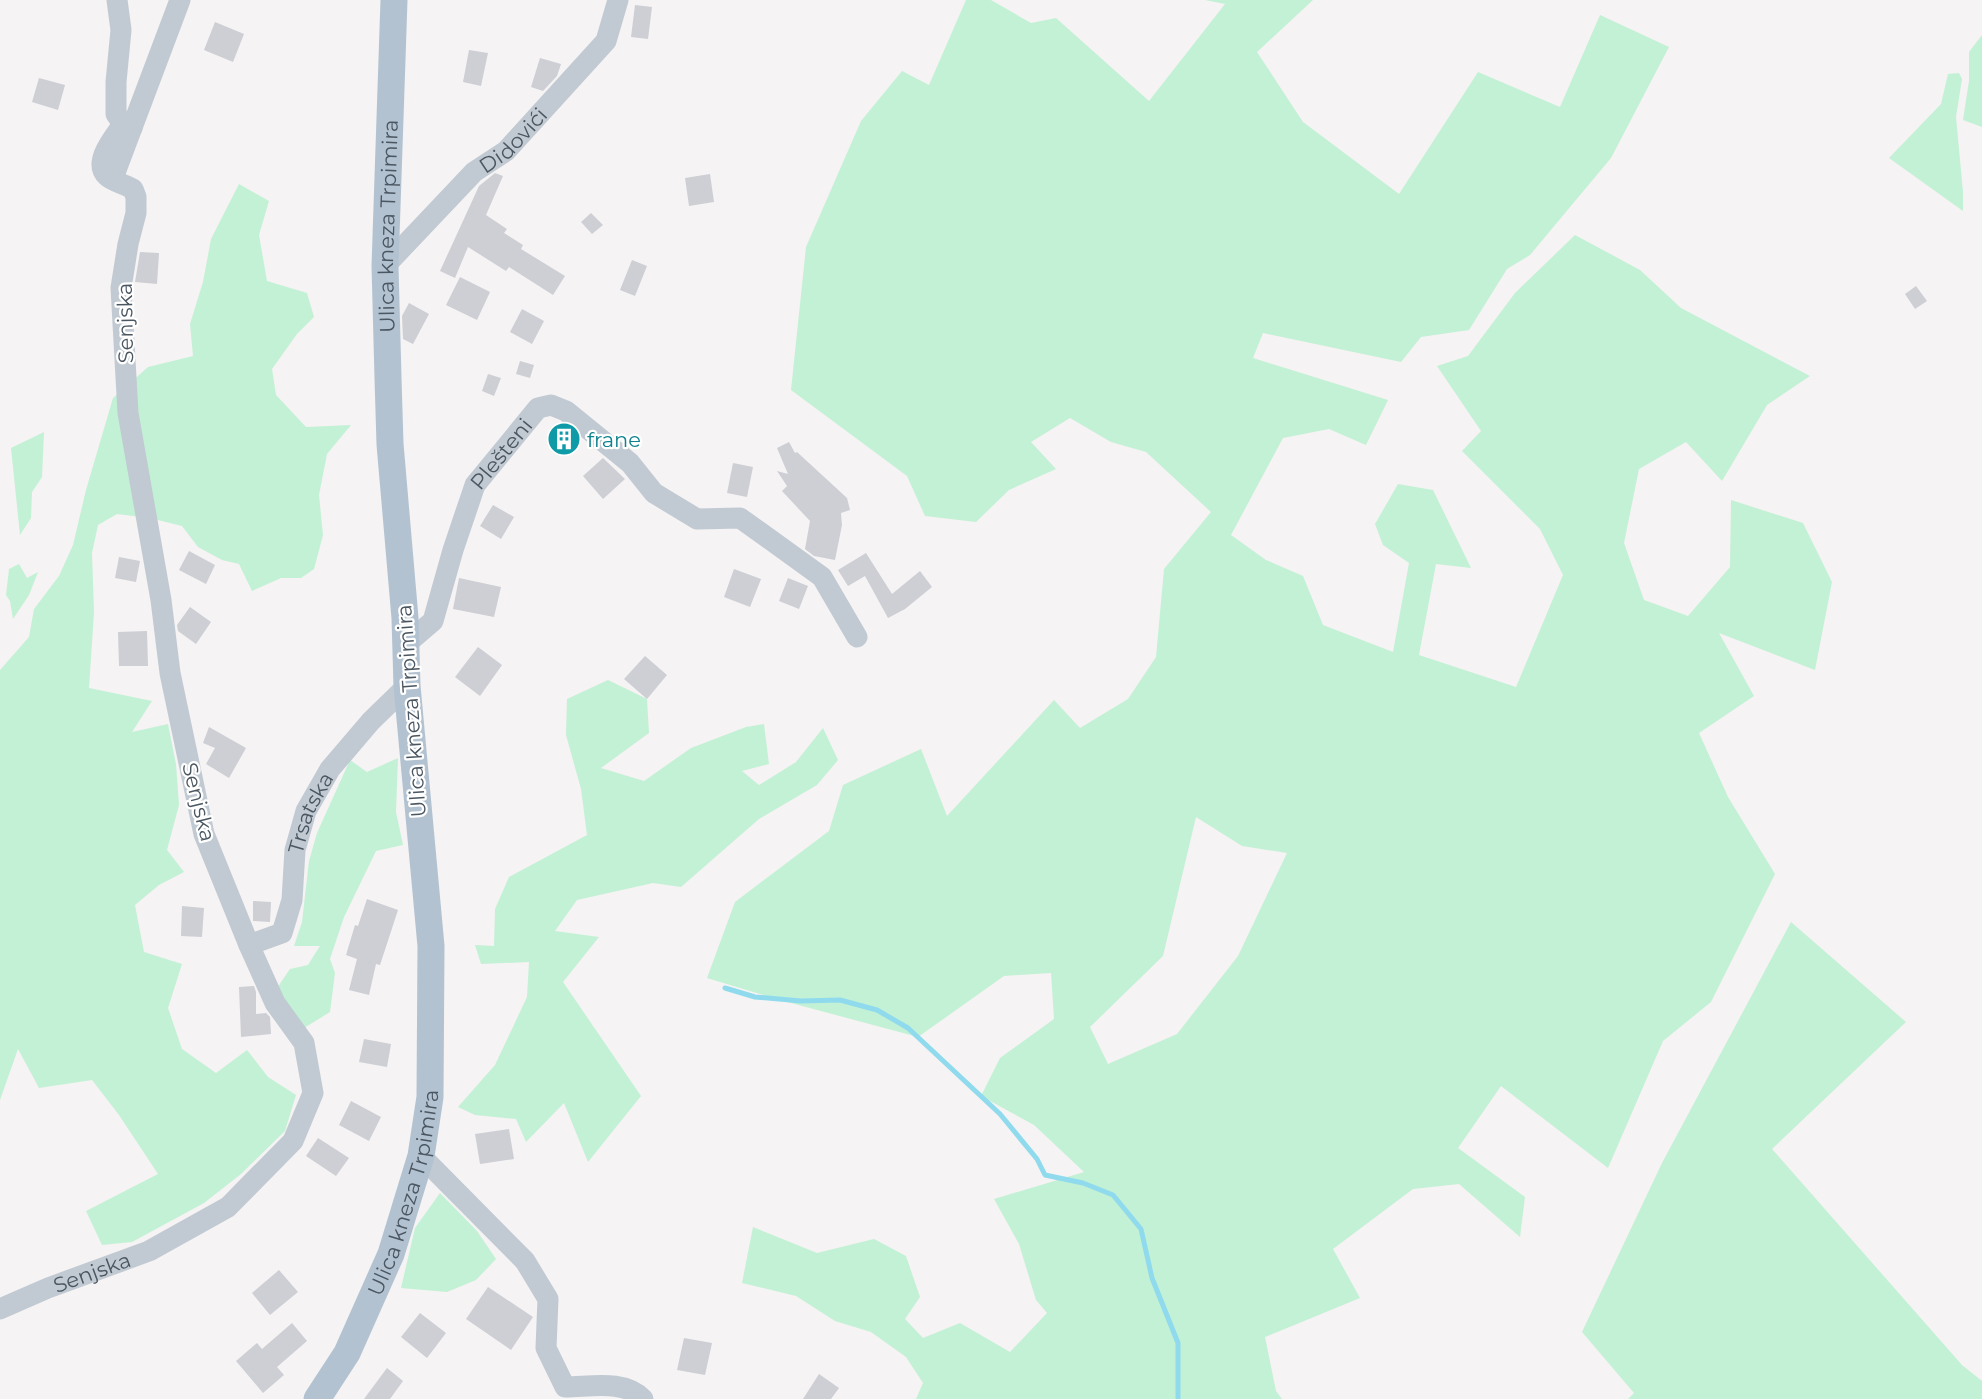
<svg xmlns="http://www.w3.org/2000/svg" width="1982" height="1399" font-family="Montserrat,sans-serif">
	<rect width="100%" height="100%" fill="#f5f3f3"/>
	<g fill="#c3f1d5" fill-rule="evenodd">
		<path d="M 966,0 L 991,0 L 1031,23 L 1056,18 L 1149,101 L 1225,4 L 1205,0 L 1313,0 L 1257,52 L 1303,122 L 1399,194 L 1478,72 L 1560,107 L 1600,15 L 1669,47 L 1611,158 L 1530,255 L 1507,269 L 1469,330 L 1421,337 L 1401,362 L 1263,333 L 1253,358 L 1388,400 L 1366,445 L 1329,429 L 1283,438 L 1231,535 L 1266,560 L 1303,576 L 1323,625 L 1393,652 L 1409,563 L 1383,545 L 1375,524 L 1398,484 L 1433,490 L 1471,568 L 1436,564 L 1419,655 L 1516,687 L 1563,575 L 1540,529 L 1462,451 L 1481,431 L 1437,366 L 1468,356 L 1515,293 L 1575,235 L 1640,270 L 1681,308 L 1810,376 L 1767,405 L 1722,481 L 1686,442 L 1639,469 L 1624,543 L 1644,600 L 1688,616 L 1730,567 L 1731,500 L 1803,523 L 1832,582 L 1815,670 L 1719,633 L 1754,696 L 1699,733 L 1728,797 L 1775,874 L 1711,1002 L 1663,1041 L 1608,1168 L 1501,1086 L 1458,1148 L 1525,1197 L 1520,1237 L 1459,1184 L 1413,1189 L 1333,1249 L 1360,1298 L 1265,1337 L 1276,1391 L 1282,1399 L 916,1399 L 923,1383 L 906,1357 L 871,1332 L 835,1321 L 796,1296 L 742,1283 L 753,1227 L 817,1253 L 874,1239 L 906,1256 L 920,1297 L 905,1319 L 923,1338 L 960,1323 L 1010,1352 L 1047,1313 L 1036,1300 L 1019,1244 L 994,1199 L 1084,1172 L 1034,1125 L 981,1096 L 1000,1058 L 1054,1019 L 1051,973 L 1004,976 L 918,1037 L 776,999 L 707,978 L 735,902 L 829,831 L 843,785 L 921,749 L 947,816 L 1054,700 L 1080,728 L 1128,699 L 1156,657 L 1164,569 L 1211,512 L 1146,452 L 1111,442 L 1070,418 L 1031,442 L 1056,469 L 1009,490 L 976,522 L 925,516 L 907,476 L 791,390 L 806,247 L 861,121 L 902,71 L 929,85 ZM 1196,817 L 1242,846 L 1287,853 L 1238,956 L 1177,1034 L 1108,1064 L 1090,1027 L 1163,956 Z"/>
		<path d="M 1982,35 L 1982,127 L 1963,120 L 1969,81 L 1969,52 Z"/>
		<path d="M 1959,73 L 1962,79 L 1956,117 L 1963,192 L 1963,211 L 1889,158 L 1941,104 L 1948,74 Z"/>
		<path d="M 239,184 L 269,201 L 259,235 L 267,281 L 307,293 L 314,317 L 297,334 L 272,369 L 276,395 L 306,427 L 351,425 L 327,454 L 319,495 L 323,535 L 314,569 L 301,578 L 281,578 L 252,591 L 239,564 L 222,560 L 198,547 L 182,526 L 150,518 L 117,514 L 98,525 L 92,553 L 94,612 L 89,688 L 152,701 L 132,732 L 168,724 L 176,764 L 179,805 L 167,850 L 184,872 L 159,885 L 135,905 L 144,952 L 182,964 L 168,1008 L 182,1049 L 216,1073 L 247,1050 L 268,1077 L 296,1095 L 285,1131 L 241,1174 L 204,1203 L 132,1242 L 102,1245 L 86,1211 L 158,1174 L 119,1115 L 92,1080 L 39,1088 L 18,1049 L 0,1100 L 0,670 L 29,637 L 34,609 L 59,576 L 73,545 L 86,490 L 113,398 L 148,367 L 193,356 L 190,324 L 203,282 L 211,239 Z"/>
		<path d="M 44,432 L 42,477 L 32,492 L 31,518 L 20,535 L 11,448 Z"/>
		<path d="M 19,564 L 27,578 L 38,572 L 29,595 L 13,619 L 10,601 L 6,595 L 9,569 Z"/>
		<path d="M 608,680 L 647,699 L 649,733 L 601,768 L 644,781 L 691,748 L 746,727 L 764,724 L 769,764 L 742,771 L 759,785 L 796,762 L 823,728 L 838,760 L 817,785 L 759,819 L 681,887 L 653,883 L 577,900 L 555,931 L 599,937 L 563,982 L 641,1096 L 588,1162 L 564,1103 L 526,1142 L 516,1119 L 475,1115 L 458,1107 L 495,1065 L 527,997 L 529,962 L 481,964 L 475,945 L 494,946 L 495,909 L 509,877 L 587,835 L 581,789 L 566,735 L 567,699 Z"/>
		<path d="M 398,758 L 396,812 L 403,845 L 376,851 L 344,917 L 330,959 L 335,973 L 330,1012 L 304,1028 L 275,991 L 290,969 L 308,965 L 320,946 L 294,946 L 302,922 L 309,861 L 317,833 L 350,760 L 367,772 Z"/>
		<path d="M 1791,922 L 1906,1022 L 1772,1149 L 1962,1365 L 1982,1381 L 1982,1399 L 1628,1399 L 1634,1393 L 1582,1332 L 1662,1163 Z"/>
		<path d="M 440,1193 L 477,1231 L 496,1259 L 476,1280 L 447,1292 L 401,1288 L 415,1228 Z"/>
	</g>
	<g fill="none" stroke-linecap="round" stroke-linejoin="round">
		<path stroke="#90daee" stroke-width="5" d="M 725,988 L 755,997 L 801,1001 L 840,1000 L 877,1010 L 908,1028 L 1000,1114 L 1037,1159 L 1045,1175 L 1083,1183 L 1113,1195 L 1141,1229 L 1152,1278 L 1178,1343 L 1178,1399"/>
	</g>
	<g fill="#cdcfd5">
		<path d="M 635,5 L 652,7 L 648,39 L 631,37 Z"/>
		<path d="M 215,22 L 244,34 L 233,62 L 204,50 Z"/>
		<path d="M 469,50 L 488,53 L 481,86 L 463,82 Z"/>
		<path d="M 540,58 L 561,64 L 557,76 L 543,91 L 531,87 Z"/>
		<path d="M 39,78 L 65,85 L 58,110 L 32,102 Z"/>
		<path d="M 495,173 L 503,176 L 486,215 L 507,229 L 504,233 L 523,245 L 521,249 L 565,276 L 553,295 L 509,267 L 506,271 L 468,247 L 455,278 L 440,271 L 479,186 Z"/>
		<path d="M 710,174 L 714,202 L 689,206 L 685,178 Z"/>
		<path d="M 591,213 L 603,225 L 592,234 L 581,222 Z"/>
		<path d="M 140,252 L 159,253 L 157,284 L 135,282 Z"/>
		<path d="M 632,260 L 647,266 L 635,296 L 620,290 Z"/>
		<path d="M 460,277 L 490,292 L 477,320 L 446,305 Z"/>
		<path d="M 1916,286 L 1927,301 L 1915,309 L 1905,294 Z"/>
		<path d="M 409,303 L 429,314 L 413,344 L 403,339 L 402,316 Z"/>
		<path d="M 522,309 L 544,321 L 532,344 L 510,332 Z"/>
		<path d="M 520,361 L 534,365 L 530,378 L 516,374 Z"/>
		<path d="M 488,374 L 501,378 L 494,396 L 482,391 Z"/>
		<path d="M 563,426 L 577,442 L 565,452 L 552,436 Z"/>
		<path d="M 789,442 L 795,453 L 797,452 L 847,498 L 850,510 L 841,513 L 842,525 L 835,560 L 814,556 L 805,549 L 810,521 L 782,491 L 787,486 L 777,471 L 788,474 L 777,448 Z"/>
		<path d="M 603,458 L 625,479 L 603,499 L 583,476 Z"/>
		<path d="M 733,463 L 753,467 L 747,497 L 727,493 Z"/>
		<path d="M 493,505 L 514,517 L 501,539 L 480,526 Z"/>
		<path d="M 189,551 L 215,565 L 206,584 L 179,570 Z"/>
		<path d="M 866,553 L 892,594 L 920,571 L 932,587 L 905,609 L 888,618 L 865,576 L 848,586 L 838,570 Z"/>
		<path d="M 119,557 L 140,561 L 136,582 L 115,578 Z"/>
		<path d="M 734,569 L 761,579 L 750,607 L 724,597 Z"/>
		<path d="M 459,578 L 501,587 L 494,617 L 453,609 Z"/>
		<path d="M 788,578 L 808,586 L 799,609 L 779,601 Z"/>
		<path d="M 190,607 L 211,622 L 196,644 L 178,631 L 177,625 Z"/>
		<path d="M 147,631 L 148,666 L 119,666 L 118,632 Z"/>
		<path d="M 478,647 L 502,665 L 480,696 L 455,677 Z"/>
		<path d="M 645,656 L 667,675 L 647,699 L 624,679 Z"/>
		<path d="M 209,727 L 246,748 L 229,778 L 206,764 L 215,748 L 203,743 Z"/>
		<path d="M 367,899 L 398,910 L 380,965 L 376,964 L 369,995 L 349,990 L 357,959 L 346,955 L 355,925 L 358,926 Z"/>
		<path d="M 253,901 L 271,902 L 270,922 L 253,921 Z"/>
		<path d="M 182,906 L 204,908 L 202,937 L 181,936 Z"/>
		<path d="M 254,986 L 256,992 L 256,1014 L 266,1013 L 270,1017 L 271,1034 L 241,1037 L 239,987 Z"/>
		<path d="M 364,1039 L 391,1044 L 387,1067 L 359,1062 Z"/>
		<path d="M 351,1101 L 381,1117 L 369,1141 L 339,1125 Z"/>
		<path d="M 509,1129 L 514,1159 L 480,1164 L 475,1134 Z"/>
		<path d="M 318,1138 L 349,1158 L 336,1176 L 306,1156 Z"/>
		<path d="M 279,1270 L 298,1292 L 270,1315 L 252,1293 Z"/>
		<path d="M 488,1287 L 533,1317 L 511,1350 L 466,1319 Z"/>
		<path d="M 420,1313 L 446,1333 L 427,1358 L 401,1337 Z"/>
		<path d="M 292,1323 L 307,1341 L 277,1367 L 284,1375 L 263,1393 L 236,1361 L 257,1343 L 262,1349 Z"/>
		<path d="M 684,1338 L 712,1343 L 705,1375 L 677,1370 Z"/>
		<path d="M 387,1368 L 403,1381 L 390,1399 L 364,1399 Z"/>
		<path d="M 819,1374 L 839,1388 L 831,1399 L 803,1399 Z"/>
	</g>
	<g fill="none" stroke-linecap="round" stroke-linejoin="round">
		<g stroke="#c1cad2" stroke-width="21">
			<path d="M 117,0 L 121,30 L 116,82 L 116,114 L 123,124 L 132,128"/>
			<path d="M 116,170 L 180,0"/>
			<path id="s1" d="M 385,266 L 474,172 L 506,151 L 606,41 L 618,0"/>
			<path id="s2" d="M 405,645 L 433,621 L 453,550 L 475,485 L 538,408 L 551,405 L 566,411 L 630,463 L 654,493 L 697,519 L 740,518 L 775,543 L 822,577 L 857,637"/>
			<path id="s3" d="M 249,945 L 282,933 L 292,900 L 295,850 L 306,811 L 330,769 L 371,721 L 407,686"/>
			<path d="M 421,1156 L 525,1261 L 548,1299 L 546,1348 L 565,1387 C 590,1387 624,1379 643,1399"/>
			<path id="s4" d="M 0,1309 L 48,1288 L 149,1251 L 228,1207 L 293,1141 L 313,1093 L 304,1043 L 275,1003 L 249,945 L 204,834 L 170,673 L 161,600 L 128,413 L 121,288 L 128,244 L 136,213 L 136,197 L 133,189 C 126,185 112,181 107,176 C 92,162 115,136 123,124"/>
		</g>
		<path stroke="#b3c2d1" stroke-width="27" id="s5" d="M 317,1399 L 347,1353 L 391,1254 L 421,1156 L 430,1097 L 431,946 L 407,686 L 405,618 L 390,444 L 388,378 L 385,266 L 394,0"/>
	</g>
	<defs>
		<g id="building-disc" transform="scale(1.725)"><circle r="9.5" fill="#0f9aa8" stroke="#fff"/><path d="M-4-6H4V6H1V3H-1V6H-4ZM-2.5-4.3h1.7v1.8h-1.7ZM.8-4.3h1.7v1.8H.8ZM-2.5-1h1.7V.8h-1.7ZM.8-1h1.7V.8H.8Z" fill="#fff"/></g>
	</defs>
	<g fill-rule="evenodd">
		<use href="#building-disc" x="564" y="439"/>
	</g>
	<g text-anchor="middle" dominant-baseline="central" stroke-width="4.5" stroke-linejoin="round" paint-order="stroke">
		<g font-size="21" fill="#4a5661" stroke="#fff">
			<text stroke="none"><textPath href="#s1" startOffset="180">Didovići</textPath></text>
			<text stroke="none"><textPath href="#s5" startOffset="1198">Ulica kneza Trpimira</textPath></text>
			<text transform="translate(125 323) rotate(-91)">Senjska</text>
			<text stroke="none"><textPath href="#s2" startOffset="220">Plešteni</textPath></text>
			<text transform="translate(411 711) rotate(-94)">Ulica kneza Trpimira</text>
			<text transform="translate(199 802) rotate(76)">Senjska</text>
			<text stroke="none"><textPath href="#s3" startOffset="160">Trsatska</textPath></text>
			<text stroke="none"><textPath href="#s5" startOffset="226">Ulica kneza Trpimira</textPath></text>
			<text stroke="none"><textPath href="#s4" startOffset="99">Senjska</textPath></text>
		</g>
		<g font-size="21" fill="#0d838f" stroke="#fff" text-anchor="start">
			<text x="587" y="439">frane</text>
		</g>
	</g>
</svg>
